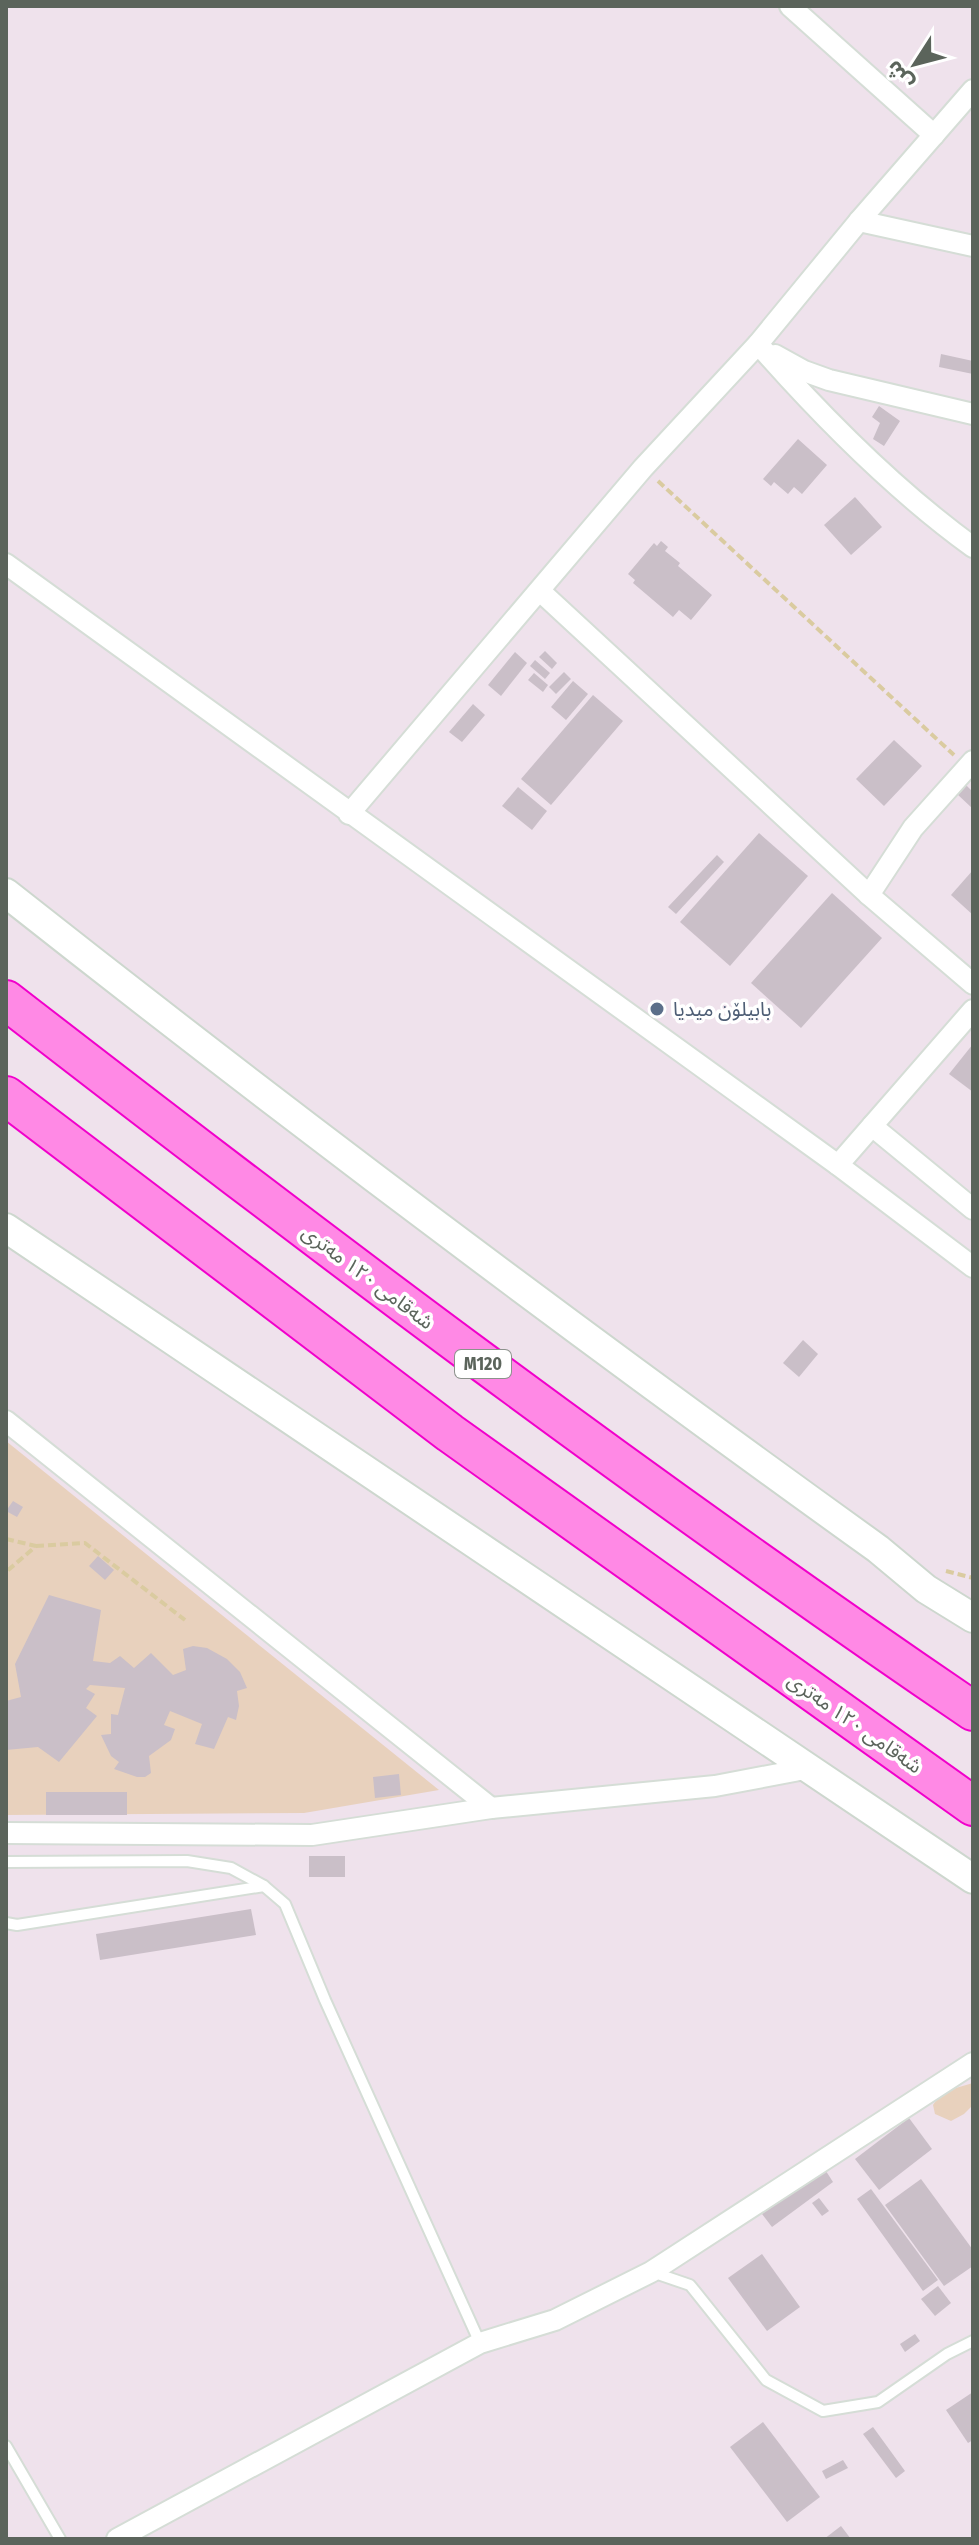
<svg xmlns="http://www.w3.org/2000/svg" width="979" height="2545" font-family="'Fira Sans Condensed','Noto Sans Arabic',sans-serif">
	<rect width="100%" height="100%" fill="#efe2ec"/>
	<g fill="#e8d1bd">
		<path d="M 6,1441 L 439,1790 L 304,1813 L 6,1815 Z"/>
		<path d="M 973,2083 L 973,2105 L 964,2114 L 951,2121 L 935,2114 L 933,2105 L 942,2092 Z"/>
	</g>
	<g fill="#cabfc8">
		<path d="M 941,354 L 973,361 L 973,374 L 939,367 Z"/>
		<path d="M 879,406 L 900,421 L 884,446 L 873,439 L 880,423 L 872,417 Z"/>
		<path d="M 798,439 L 827,465 L 802,494 L 794,487 L 788,494 L 774,482 L 771,486 L 763,479 Z"/>
		<path d="M 855,497 L 882,527 L 851,555 L 824,525 Z"/>
		<path d="M 661,541 L 668,547 L 665,551 L 680,563 L 678,566 L 712,595 L 691,620 L 679,610 L 673,617 L 633,583 L 635,580 L 628,574 L 654,543 L 657,546 Z"/>
		<path d="M 545,651 L 557,663 L 552,669 L 539,657 Z"/>
		<path d="M 515,652 L 527,663 L 501,696 L 488,685 Z"/>
		<path d="M 535,660 L 550,673 L 545,679 L 530,666 Z"/>
		<path d="M 564,672 L 571,679 L 556,694 L 549,687 Z"/>
		<path d="M 534,673 L 548,685 L 543,692 L 528,680 Z"/>
		<path d="M 573,681 L 588,694 L 566,720 L 551,707 Z"/>
		<path d="M 593,695 L 623,721 L 551,805 L 521,779 Z"/>
		<path d="M 473,704 L 485,715 L 462,742 L 449,732 Z"/>
		<path d="M 894,740 L 922,766 L 884,806 L 856,779 Z"/>
		<path d="M 965,784 L 971,790 L 973,788 L 973,809 L 956,793 Z"/>
		<path d="M 518,787 L 547,811 L 532,830 L 502,806 Z"/>
		<path d="M 759,833 L 808,876 L 730,966 L 680,922 Z"/>
		<path d="M 717,855 L 724,862 L 676,914 L 668,907 Z"/>
		<path d="M 973,870 L 973,915 L 951,895 Z"/>
		<path d="M 832,893 L 882,938 L 801,1028 L 751,983 Z"/>
		<path d="M 973,1044 L 973,1092 L 949,1074 Z"/>
		<path d="M 803,1340 L 818,1354 L 799,1377 L 783,1363 Z"/>
		<path d="M 13,1501 L 23,1507 L 17,1517 L 6,1511 Z"/>
		<path d="M 98,1556 L 114,1570 L 105,1580 L 89,1566 Z"/>
		<path d="M 49,1595 L 101,1610 L 93,1661 L 110,1663 L 120,1656 L 134,1668 L 151,1653 L 173,1675 L 186,1670 L 183,1649 L 193,1646 L 207,1648 L 227,1659 L 240,1672 L 247,1688 L 237,1691 L 239,1706 L 236,1720 L 228,1717 L 214,1749 L 195,1744 L 202,1724 L 170,1711 L 164,1725 L 175,1729 L 171,1740 L 149,1756 L 151,1773 L 145,1777 L 137,1777 L 114,1769 L 119,1762 L 111,1756 L 101,1735 L 111,1734 L 111,1714 L 118,1715 L 125,1688 L 90,1685 L 86,1689 L 95,1694 L 86,1708 L 97,1716 L 59,1762 L 38,1747 L 6,1750 L 6,1701 L 21,1697 L 15,1664 Z"/>
		<path d="M 399,1774 L 401,1795 L 375,1798 L 373,1777 Z"/>
		<rect x="46" y="1792" width="81" height="23"/>
		<rect x="309" y="1856" width="36" height="21"/>
		<path d="M 251,1909 L 256,1935 L 100,1960 L 96,1934 Z"/>
		<path d="M 909,2118 L 932,2149 L 879,2190 L 855,2159 Z"/>
		<path d="M 824,2168 L 833,2182 L 772,2227 L 762,2214 Z"/>
		<path d="M 921,2179 L 973,2250 L 973,2266 L 944,2286 L 885,2205 Z"/>
		<path d="M 871,2189 L 938,2280 L 923,2291 L 857,2199 Z"/>
		<path d="M 819,2198 L 829,2211 L 822,2216 L 812,2203 Z"/>
		<path d="M 762,2254 L 800,2307 L 767,2331 L 728,2278 Z"/>
		<path d="M 938,2286 L 951,2303 L 935,2316 L 921,2299 Z"/>
		<path d="M 915,2334 L 920,2341 L 905,2352 L 900,2344 Z"/>
		<path d="M 973,2392 L 973,2440 L 968,2443 L 946,2410 Z"/>
		<path d="M 763,2422 L 820,2497 L 787,2522 L 730,2447 Z"/>
		<path d="M 873,2427 L 905,2471 L 896,2478 L 863,2434 Z"/>
		<path d="M 843,2460 L 848,2468 L 826,2479 L 822,2471 Z"/>
		<path d="M 841,2526 L 851,2539 L 824,2539 Z"/>
	</g>
	<g fill="none" stroke-linecap="round" stroke-linejoin="round">
		<g stroke="#d5ddd6" stroke-width="14">
			<g id="lane">
				<path d="M 6,1862 L 187,1861 L 231,1868 L 264,1886 L 285,1904 L 325,2000 L 480,2343"/>
				<path d="M 6,1923 L 17,1925 L 264,1886"/>
				<path d="M 652,2272 L 690,2285 L 766,2380 L 823,2411 L 878,2402 L 947,2354 L 973,2341"/>
				<path d="M 6,2446 L 60,2539"/>
			</g>
		</g>
		<g stroke="#d5ddd6" stroke-width="24">
			<g id="street">
				<path d="M 790,6 L 934,135"/>
				<path d="M 859,221 L 973,246"/>
				<path d="M 758,344 C 823,418 893,489 973,547"/>
				<path d="M 775,355 L 804,371 L 829,380 L 973,414"/>
				<path d="M 6,564 L 838,1165 L 973,1267"/>
				<path d="M 540,591 L 869,895 L 973,984"/>
				<path d="M 349,814 L 643,468 L 758,344 L 859,221 L 973,90"/>
				<path d="M 869,895 L 913,828 L 973,761"/>
				<path d="M 872,1126 L 973,1209"/>
				<path d="M 838,1165 L 973,1010"/>
				<path d="M 6,1421 L 491,1808"/>
				<path d="M 6,1833 L 312,1835 L 491,1808 L 715,1786 L 810,1768"/>
				<path d="M 117,2539 L 480,2343 L 555,2320 L 651,2272 L 973,2063"/>
			</g>
		</g>
		<g stroke="#cdd7ce" stroke-width="32">
			<g id="secondary">
				<path d="M 6,893 C 292,1119 583,1337 878,1549 L 926,1589 L 973,1618"/>
				<path d="M 6,1228 L 973,1879"/>
			</g>
		</g>
		<g stroke="#f100cb" stroke-width="42">
			<g id="highway">
				<path d="M 6,1000 C 322,1245 642,1486 973,1711"/>
				<path d="M 6,1096 L 450,1433 L 973,1806"/>
			</g>
		</g>
		<g stroke="#dacba0" stroke-width="4" stroke-dasharray="8 4" stroke-linecap="butt">
			<path d="M 658,481 L 954,755"/>
			<path d="M 6,1539 L 36,1546 L 6,1572"/>
			<path d="M 36,1546 L 85,1543 L 185,1620"/>
			<path d="M 946,1571 L 973,1578"/>
		</g>
		<use href="#lane" stroke="#fff" stroke-width="10"/>
		<use href="#street" stroke="#fff" stroke-width="20"/>
		<use href="#secondary" stroke="#fff" stroke-width="28"/>
		<use href="#highway" stroke="#ff89e5" stroke-width="38"/>
	</g>
	<circle fill="#5c6f8a" stroke="#fff" stroke-width="3" cx="657" cy="1009" r="8"/>
	<g text-anchor="middle" dominant-baseline="central" stroke-width="7" stroke-linejoin="round" paint-order="stroke">
		<rect fill="#fff" stroke="#8c928c" stroke-width="2" x="455" y="1350" width="56" height="28" rx="6"/>
		<g font-size="18" font-weight="bold" fill="#5b645b">
			<text x="483" y="1364">M120</text>
		</g>
		<g font-size="20" fill="#4e5e75" stroke="#fff" text-anchor="start">
			<text x="673" y="1009">بابیلۆن میدیا</text>
		</g>
		<g font-size="20" fill="#5b645b" stroke="#fff">
			<text transform="translate(368 1277) rotate(37)">شەقامی ١٢٠ مەتری</text>
			<text transform="translate(855 1723) rotate(35)">شەقامی ١٢٠ مەتری</text>
		</g>
	</g>
	<rect width="979" height="2545" fill="none" stroke="#5b645b" stroke-width="16"/>
	<g transform="translate(915 64) rotate(234)" stroke="#ffffff" stroke-width="6" paint-order="stroke">
	<path d="M0-6L14 30L0 20L-14 30Z" fill="#5b645b"/>
	<text y="-12" font-size="22" font-weight="bold" text-anchor="middle" fill="#5b645b">ش</text>
	</g>
</svg>
